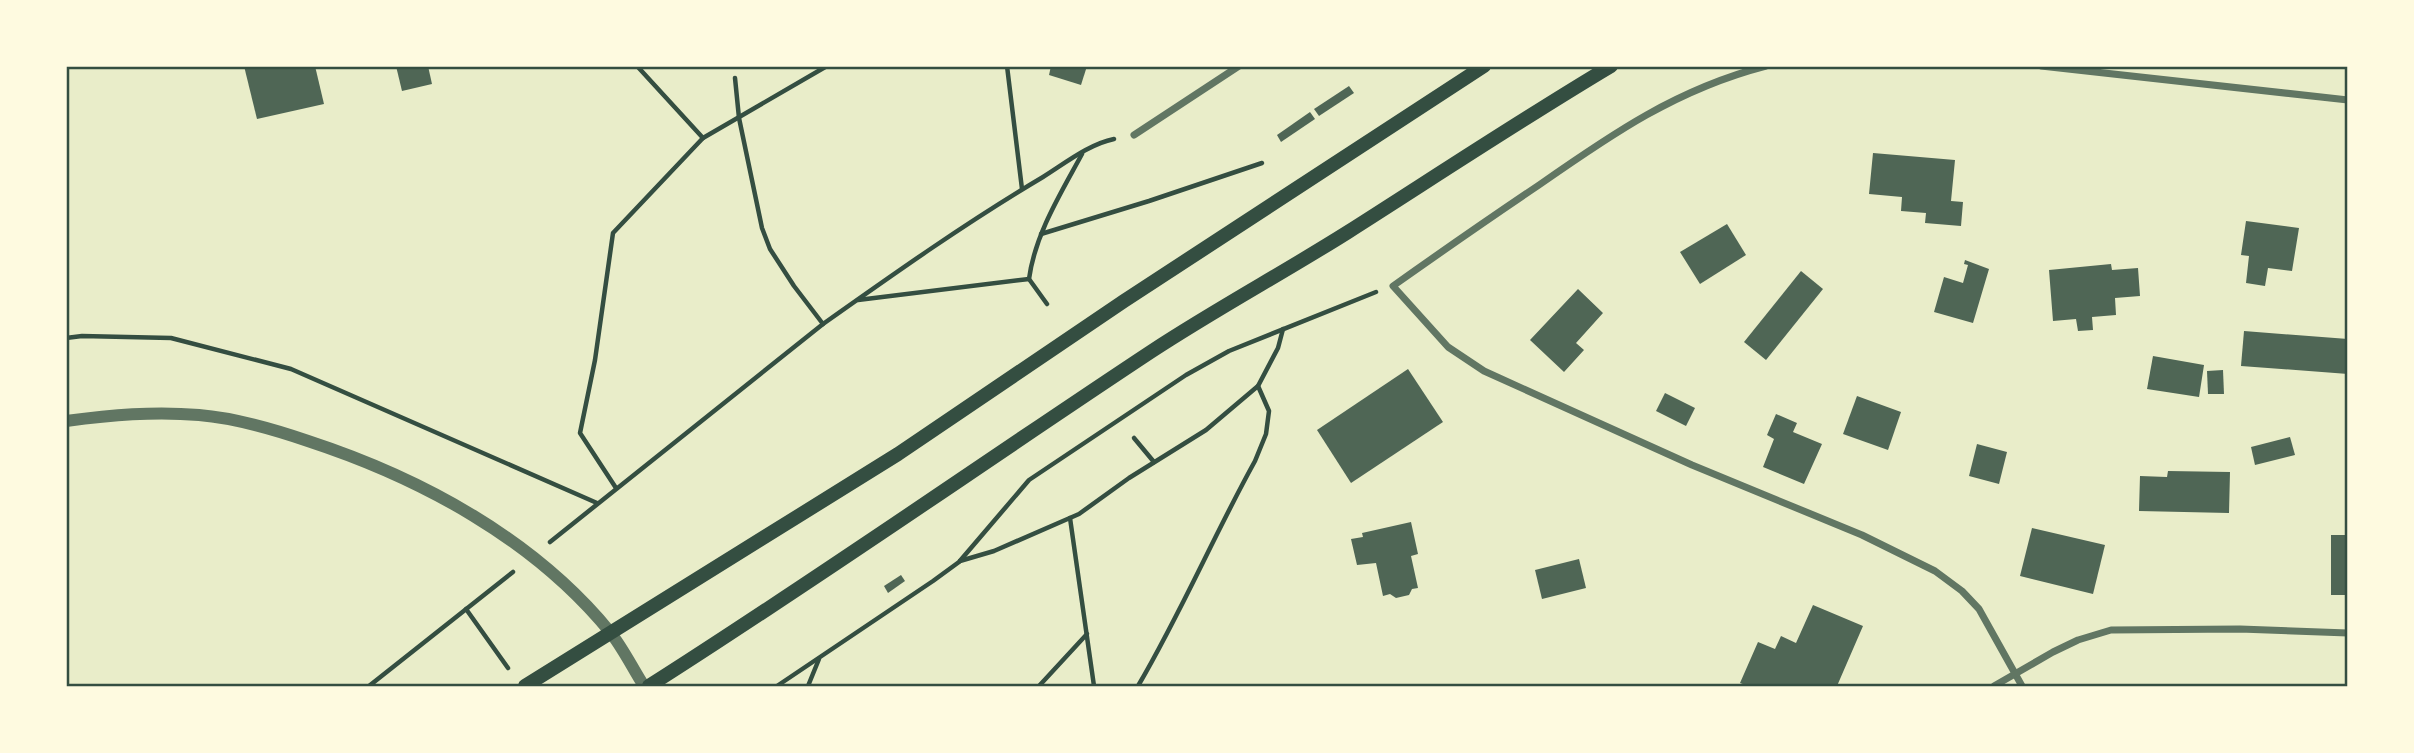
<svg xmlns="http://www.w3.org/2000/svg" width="2414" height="753" font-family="Spectral,serif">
	<rect width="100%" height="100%" fill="#e9edc9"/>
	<g fill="#4f6655">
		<path d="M 244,66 L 315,66 L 324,104 L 257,119 Z"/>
		<path d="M 396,66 L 428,66 L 432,84 L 402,91 Z"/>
		<path d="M 1051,66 L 1087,66 L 1081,85 L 1049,75 Z"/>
		<path d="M 1349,86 L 1354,93 L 1319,116 L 1314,109 Z"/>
		<path d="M 1310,112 L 1315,119 L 1281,142 L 1277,135 Z"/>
		<path d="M 1873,153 L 1955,160 L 1951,201 L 1963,202 L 1961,226 L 1925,223 L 1926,213 L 1901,211 L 1902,197 L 1869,194 Z"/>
		<path d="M 2246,221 L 2299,228 L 2292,271 L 2268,268 L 2265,286 L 2246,283 L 2249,256 L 2241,255 Z"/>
		<path d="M 1727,224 L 1746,255 L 1700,284 L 1680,252 Z"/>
		<path d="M 1965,260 L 1989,269 L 1973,323 L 1934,312 L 1944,277 L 1963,283 L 1968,265 L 1964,264 Z"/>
		<path d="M 2111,264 L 2112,270 L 2138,268 L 2140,296 L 2115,298 L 2116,315 L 2092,317 L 2093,330 L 2078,331 L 2076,319 L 2053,321 L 2049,270 Z"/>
		<path d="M 1801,271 L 1823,289 L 1766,360 L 1744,342 Z"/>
		<path d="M 1578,289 L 1603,313 L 1576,343 L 1584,350 L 1564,372 L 1530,340 Z"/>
		<path d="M 2244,331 L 2348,339 L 2348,374 L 2241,366 Z"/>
		<path d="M 2153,356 L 2204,365 L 2199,397 L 2147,389 Z"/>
		<path d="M 1408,369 L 1443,422 L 1351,483 L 1317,430 Z"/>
		<path d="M 2223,370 L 2224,394 L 2208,394 L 2207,371 Z"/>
		<path d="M 1665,393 L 1695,408 L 1686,426 L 1656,411 Z"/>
		<path d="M 1857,396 L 1901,412 L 1888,450 L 1843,434 Z"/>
		<path d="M 1776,414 L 1797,423 L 1793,432 L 1822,444 L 1804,484 L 1763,467 L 1774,439 L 1767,435 Z"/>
		<path d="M 2290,437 L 2295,455 L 2255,465 L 2251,447 Z"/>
		<path d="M 1977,444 L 2007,452 L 1999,484 L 1969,476 Z"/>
		<path d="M 2168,471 L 2230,472 L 2229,513 L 2139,511 L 2140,476 L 2167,477 Z"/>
		<path d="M 1411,522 L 1418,554 L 1411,556 L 1418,588 L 1412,589 L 1409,595 L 1396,598 L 1390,594 L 1383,596 L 1376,563 L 1357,565 L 1351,539 L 1363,537 L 1362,533 Z"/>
		<path d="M 2032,528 L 2105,545 L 2093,594 L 2020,576 Z"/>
		<rect x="2331" y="535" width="17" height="60"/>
		<path d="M 1579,559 L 1586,588 L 1542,599 L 1535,570 Z"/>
		<path d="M 901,575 L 905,581 L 888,593 L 884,586 Z"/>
		<path d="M 1813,605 L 1863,626 L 1837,686 L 1748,686 L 1740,683 L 1758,642 L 1775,649 L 1781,636 L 1796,643 Z"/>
	</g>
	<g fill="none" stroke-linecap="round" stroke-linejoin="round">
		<g stroke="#344e41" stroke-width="4.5">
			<path d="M 637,66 L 703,138"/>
			<path d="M 1007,66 L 1022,189"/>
			<path d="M 735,78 L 739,118 L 762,228 L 770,249 L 794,286 L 823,324"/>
			<path d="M 1041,234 L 1149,201 L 1262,163"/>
			<path d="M 858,300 L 1029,279"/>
			<path d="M 1047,304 L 1029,279 C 1035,234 1061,193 1082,154"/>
			<path d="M 66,338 L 82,336 L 171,338 L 291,369 L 597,503"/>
			<path d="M 1134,438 L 1154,462"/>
			<path d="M 616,488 L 580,433 L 595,360 L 613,233 L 703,138 L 827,66"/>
			<path d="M 1070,518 L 1094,686"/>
			<path d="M 550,542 L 823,324 C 895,273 967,222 1043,177 C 1064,164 1089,144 1114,139"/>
			<path d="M 960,561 L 994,551 L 1079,514 L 1129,478 L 1206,430 L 1258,386 L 1278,348 L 1283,329"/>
			<path d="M 466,609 L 508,668"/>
			<path d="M 369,686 L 513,572"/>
			<path d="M 777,686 L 933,581 L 959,562 L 1029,480 L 1186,375 L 1229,351 L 1376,292"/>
			<path d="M 808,686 L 819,659"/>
			<path d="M 1039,686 L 1087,634"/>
			<path d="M 1138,686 C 1181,613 1214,535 1255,461 L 1266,434 L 1269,411 L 1258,386"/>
		</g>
		<g stroke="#617663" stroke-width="7">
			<path d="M 1766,66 C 1677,89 1612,134 1539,185 C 1490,218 1441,252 1393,286 L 1448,347 L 1484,371 L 1692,465 L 1862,535 L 1935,571 L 1962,591 L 1979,609 L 2022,686"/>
			<path d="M 2041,66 L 2348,100"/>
			<path d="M 1134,135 L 1239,66"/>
			<path d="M 1994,686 L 2053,652 L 2078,640 L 2111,630 L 2240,629 L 2348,633"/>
		</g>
		<path stroke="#617663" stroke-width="12" d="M 66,421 C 111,415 154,411 199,415 C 236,418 273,429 308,441 C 421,478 534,539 610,632 C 623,648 633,669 644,686"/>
		<g stroke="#344e41" stroke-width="14">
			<path d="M 525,686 L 898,454 L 1124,301 L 1484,66"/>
			<path d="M 649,686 C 819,578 984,462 1152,351 C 1216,309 1283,273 1348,232 C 1436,176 1522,119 1611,66"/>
		</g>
	</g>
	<rect width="2414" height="753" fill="none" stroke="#fefae0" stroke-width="136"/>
	<rect x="68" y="68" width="2278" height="617" fill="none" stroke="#344e41" stroke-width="2.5"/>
</svg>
